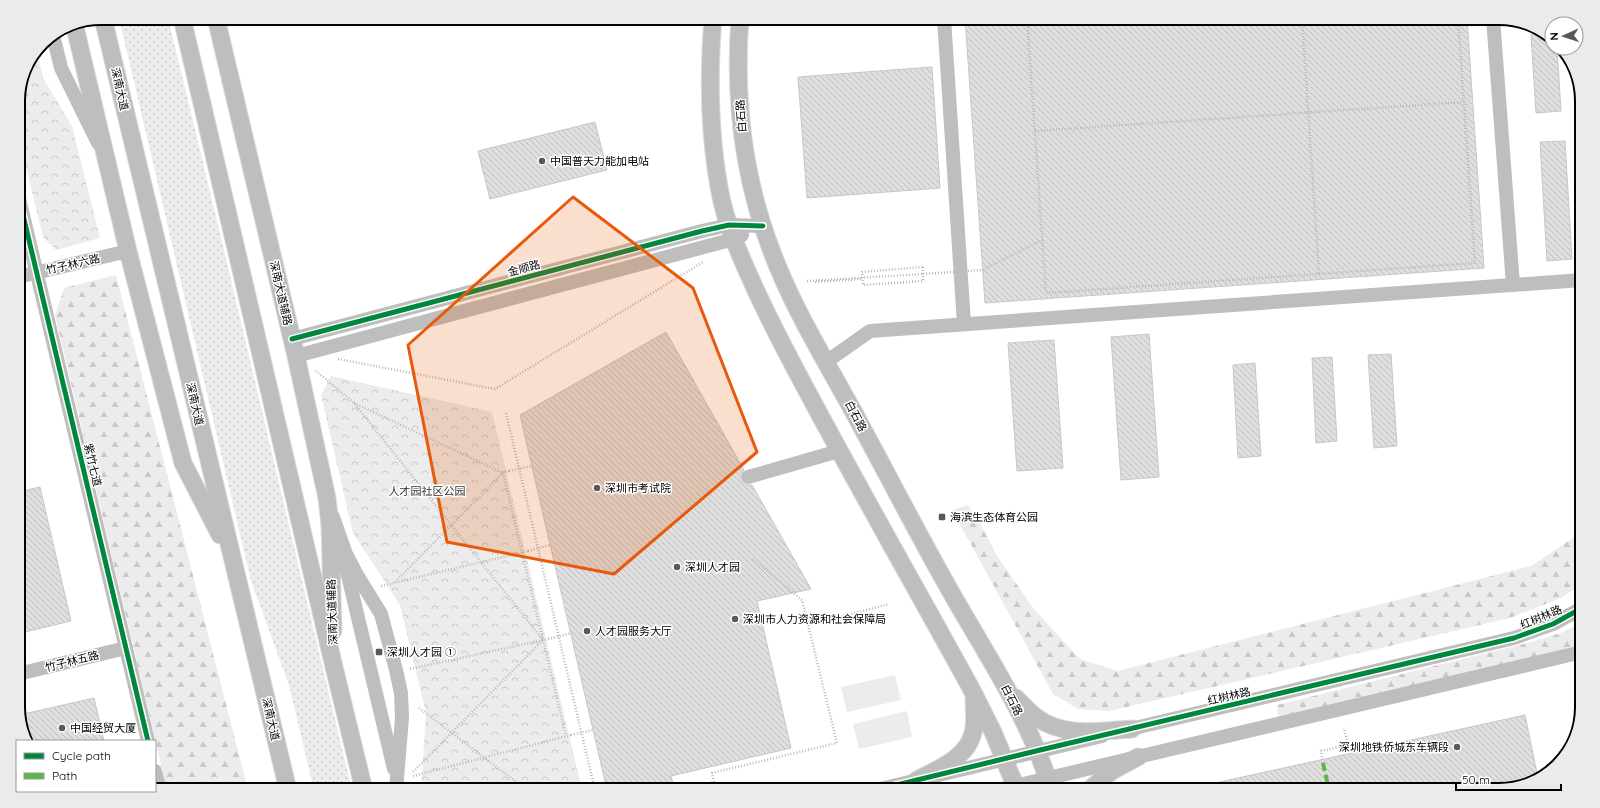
<svg xmlns="http://www.w3.org/2000/svg" width="1600" height="808" font-family="Quicksand,'Noto Sans SC',sans-serif">
	<defs>
		<pattern id="grass-dots" width="8" height="8" patternUnits="userSpaceOnUse"><rect width="8" height="8" fill="#ececec"/><path d="M2 2h.1M6 6h.1" fill="none" stroke="#c9c9c9" stroke-width="1.8" stroke-linecap="round"/></pattern>
		<pattern id="forest-firs" width="22" height="20" patternUnits="userSpaceOnUse"><rect width="22" height="20" fill="#ececec"/><path d="M5 1l3.5 6h-7zM16 11l3.5 6h-7z" fill="#c9c9c9"/></pattern>
		<pattern id="park-crowns" width="20" height="18" patternUnits="userSpaceOnUse"><rect width="20" height="18" fill="#ececec"/><path d="M2 6a3 3 0 1 1 6 0M12 15a3 3 0 1 1 6 0" fill="none" stroke="#c9c9c9"/></pattern>
		<pattern id="building-back-hatch" width="6" height="6" patternUnits="userSpaceOnUse"><rect width="6" height="6" fill="#dfdfdf"/><path d="M-1 5l2 2M0 0l6 6M5-1l2 2" fill="none" stroke="#bebebe"/></pattern>
	</defs>
	<rect width="100%" height="100%" fill="#fff"/>
	<path fill="url(#grass-dots)" d="M 119,18 L 168,18 C 231,275 290,533 352,790 L 314,790 L 289,685 L 251,581 Z"/>
	<g fill="url(#forest-firs)">
		<path d="M 116,275 L 248,790 L 167,790 L 55,315 L 64,288 Z"/>
		<path d="M 968,505 L 980,523 L 997,556 L 1034,609 L 1080,659 L 1117,671 L 1531,566 L 1582,532 L 1582,584 L 1561,598 L 1510,618 L 1109,711 L 1078,709 L 1053,694 L 952,510 Z"/>
		<path d="M 1582,622 L 1582,646 L 1278,718 L 1277,705 L 1527,643 L 1561,633 Z"/>
	</g>
	<g fill="url(#park-crowns)">
		<path d="M 37,50 L 43,78 L 72,126 L 100,238 L 56,250 L 43,237 L 18,134 L 18,96 L 26,64 Z"/>
		<path d="M 331,376 L 492,412 L 582,790 L 421,790 L 426,713 L 400,605 L 353,533 L 321,395 Z"/>
	</g>
	<g fill="#ececec">
		<path d="M 895,675 L 901,700 L 847,712 L 841,687 Z"/>
		<path d="M 907,711 L 912,737 L 859,749 L 853,724 Z"/>
	</g>
	<g fill="url(#building-back-hatch)" stroke="#c7c7c7">
		<path d="M 965,18 L 1467,18 L 1484,268 L 985,303 Z"/>
		<path d="M 1543,33 L 1552,41 L 1552,48 L 1557,48 L 1561,111 L 1536,113 L 1531,34 Z"/>
		<path d="M 932,67 L 940,188 L 807,198 L 798,77 Z"/>
		<path d="M 595,122 L 607,170 L 490,199 L 478,151 Z"/>
		<path d="M 1565,141 L 1572,259 L 1547,261 L 1540,142 Z"/>
		<path d="M 666,332 L 744,470 L 740,475 L 740,480 L 746,485 L 752,485 L 811,589 L 757,601 L 791,748 L 671,776 L 674,787 L 659,790 L 607,790 L 520,415 Z"/>
		<path d="M 1149,334 L 1159,477 L 1121,480 L 1111,337 Z"/>
		<path d="M 1054,340 L 1063,468 L 1017,471 L 1008,343 Z"/>
		<path d="M 1391,354 L 1397,446 L 1374,448 L 1368,355 Z"/>
		<path d="M 1332,357 L 1337,441 L 1316,443 L 1312,358 Z"/>
		<path d="M 1255,363 L 1261,456 L 1238,458 L 1233,365 Z"/>
		<path d="M 40,487 L 71,621 L 25,632 L 18,602 L 18,492 Z"/>
		<path d="M 94,698 L 104,741 L 28,741 L 19,715 Z"/>
		<path d="M 1525,715 L 1538,778 L 1499,790 L 1207,790 L 1206,785 Z"/>
	</g>
	<g fill="none" stroke-linecap="round" stroke-linejoin="round">
		<g stroke="#dbdbdb" stroke-width="19">
			<g id="major">
				<path d="M 103,18 L 288,790"/>
				<path d="M 182,18 L 334,667 L 364,790"/>
				<path d="M 216,18 L 296,356 L 327,498 L 330,525 L 333,631"/>
				<path d="M 713,18 C 708,80 709,141 722,202 C 728,227 738,251 749,275 C 766,314 786,352 807,391 C 861,492 918,592 973,692 L 993,732 L 1017,790"/>
				<path d="M 740,18 C 734,98 743,177 772,252 C 794,311 829,366 859,422 C 891,481 922,542 956,601 C 990,660 1032,724 1051,790"/>
				<path d="M 74,23 L 128,251 L 183,463 L 220,535"/>
				<path d="M 1016,698 C 1022,704 1029,712 1036,717 C 1064,738 1100,731 1132,729"/>
				<path d="M 917,780 C 938,769 967,758 973,733 C 976,722 974,710 974,698"/>
				<path d="M 1089,790 L 1112,771 L 1138,757"/>
			</g>
		</g>
		<g stroke="#b9b9b9" stroke-width="2.5" stroke-dasharray="1 2" stroke-linecap="butt">
			<path d="M 1027,18 L 1046,293 L 1475,263 L 1458,18"/>
			<path d="M 1302,18 L 1319,274"/>
			<path d="M 1035,131 L 1464,102"/>
			<path d="M 983,270 L 1042,240"/>
			<path d="M 807,281 L 923,274"/>
			<path d="M 815,282 L 862,279"/>
			<path d="M 338,359 L 495,389 L 703,262"/>
			<path d="M 316,371 L 354,403 L 543,640 L 413,772"/>
			<path d="M 354,403 L 503,473 L 566,736"/>
			<path d="M 506,413 L 595,790"/>
			<path d="M 395,582 L 503,473 L 509,471"/>
			<path d="M 381,586 L 528,551"/>
			<path d="M 808,625 L 889,604"/>
			<path d="M 410,669 L 548,639"/>
			<path d="M 419,708 L 527,790"/>
			<path d="M 1323,763 L 1321,751 L 1348,745 L 1344,728"/>
			<path d="M 413,776 L 571,735"/>
			<path d="M 682,790 L 714,782 L 712,773 L 837,743 L 802,600 L 753,559"/>
		</g>
		<g stroke="#bebebe" stroke-width="14">
			<path d="M 944,18 L 964,324"/>
			<path d="M 1493,18 L 1513,285"/>
			<path d="M 53,35 L 61,68 L 98,143"/>
			<path d="M 18,194 L 148,741"/>
			<path d="M 18,277 L 128,251"/>
			<path d="M 292,339 L 702,231 L 729,225 L 763,226"/>
			<path d="M 296,356 L 734,239 L 742,235"/>
			<path d="M 826,362 L 870,331 L 1582,280"/>
			<path d="M 748,477 L 839,451"/>
			<path d="M 333,517 L 346,554 L 357,575 L 381,614 L 396,670 L 401,693 L 402,718 L 396,790"/>
			<path d="M 345,563 L 394,769"/>
			<path d="M 18,674 L 126,648"/>
			<path d="M 1122,731 L 1514,638 L 1553,624 L 1582,608"/>
			<path d="M 155,771 L 160,790"/>
			<path d="M 876,790 L 1102,736"/>
			<path d="M 998,790 L 1582,652"/>
		</g>
		<use href="#major" stroke="#bebebe" stroke-width="17"/>
		<g stroke="#b9b9b9" stroke-width="2.5" stroke-dasharray="1 2" stroke-linecap="butt">
			<path d="M 923,267 L 923,281 L 863,285 L 862,272 Z"/>
			<path d="M 923,274 L 983,270"/>
			<path d="M 509,471 L 532,466"/>
			<path d="M 528,551 L 550,545"/>
			<path d="M 548,639 L 571,633"/>
			<path d="M 571,735 L 593,730"/>
		</g>
		<path stroke="#58b947" stroke-width="4" stroke-dasharray="8 4" stroke-linecap="butt" d="M 1323,763 L 1329,790"/>
		<g stroke="#fff" stroke-width="8">
			<g id="cycleway">
				<path d="M 18,194 L 148,741"/>
				<path d="M 292,339 L 702,231 L 729,225 L 763,226"/>
				<path d="M 876,790 L 1036,751 L 1514,638 L 1553,624 L 1582,608"/>
			</g>
		</g>
		<use href="#cycleway" stroke="#00873e" stroke-width="5"/>
	</g>
	<path fill="#e8590c" fill-opacity="0.2" stroke="#e8590c" stroke-width="3" stroke-linejoin="round" d="M 573,197 L 693,288 L 757,452 L 614,574 L 447,542 L 408,345 Z"/>
	<g fill="#595959" stroke="#fff" stroke-width="1.5">
		<circle cx="542" cy="161" r="4"/>
		<circle cx="597" cy="488" r="4"/>
		<rect x="938" y="513" width="8" height="8" rx="2"/>
		<circle cx="677" cy="567" r="4"/>
		<circle cx="735" cy="619" r="4"/>
		<circle cx="587" cy="631" r="4"/>
		<rect x="375" y="648" width="8" height="8" rx="2"/>
		<circle cx="62" cy="728" r="4"/>
		<circle cx="1457" cy="747" r="4"/>
	</g>
	<g text-anchor="middle" dominant-baseline="central" stroke-width="3" stroke-linejoin="round" paint-order="stroke">
		<g font-size="11" fill="#000" stroke="#fff">
			<text transform="translate(120 89) rotate(77)">深南大道</text>
			<text transform="translate(741 116) rotate(-94)">白石路</text>
			<text transform="translate(73 264) rotate(-13)">竹子林六路</text>
			<text transform="translate(524 268) rotate(-15)">金顺路</text>
			<text transform="translate(281 293) rotate(77)">深南大道辅路</text>
			<text transform="translate(195 404) rotate(77)">深南大道</text>
			<text transform="translate(856 416) rotate(62)">白石路</text>
			<text transform="translate(93 465) rotate(77)">紫竹七道</text>
			<text transform="translate(332 612) rotate(-92)">深南大道辅路</text>
			<text transform="translate(1541 617) rotate(-23)">红树林路</text>
			<text transform="translate(72 661) rotate(-14)">竹子林五路</text>
			<text transform="translate(1229 696) rotate(-13)">红树林路</text>
			<text transform="translate(1012 700) rotate(63)">白石路</text>
			<text transform="translate(271 719) rotate(77)">深南大道</text>
		</g>
		<g font-size="11" fill="#000" stroke="#fff" text-anchor="start">
			<text x="550" y="161">中国普天力能加电站</text>
			<text x="605" y="488">深圳市考试院</text>
			<text x="950" y="517">海滨生态体育公园</text>
			<text x="685" y="567">深圳人才园</text>
			<text x="743" y="619">深圳市人力资源和社会保障局</text>
			<text x="595" y="631">人才园服务大厅</text>
			<text x="387" y="652">深圳人才园 ①</text>
			<text x="70" y="728">中国经贸大厦</text>
			<text x="1449" y="747" text-anchor="end">深圳地铁侨城东车辆段</text>
		</g>
		<g font-size="11" fill="#333" stroke="#fff">
			<text x="427" y="491">人才园社区公园</text>
		</g>
	</g>
	<path d="M0 0H1600V808H0ZM101 25H1499A76 76 0 0 1 1575 101V707A76 76 0 0 1 1499 783H101A76 76 0 0 1 25 707V101A76 76 0 0 1 101 25Z" fill="#ebebeb" fill-rule="evenodd"/>
	<path fill="none" stroke="#000" stroke-width="2" d="M101 25H1499A76 76 0 0 1 1575 101V707A76 76 0 0 1 1499 783H101A76 76 0 0 1 25 707V101A76 76 0 0 1 101 25Z"/>
	<rect x="16" y="740" width="140" height="52" fill="#ffffff" stroke="#999999"/>
	<rect x="24" y="753" width="20" height="6" fill="#00873e" stroke="#999999"/>
	<text x="52" y="760" font-size="12" fill="#000000">Cycle path</text>
	<rect x="24" y="773" width="20" height="6" fill="#58b947" stroke="#999999"/>
	<text x="52" y="780" font-size="12" fill="#000000">Path</text>
	<g transform="translate(1564 36) rotate(267)"><circle r="19" fill="#ffffff" stroke="#999999"/>
	<path d="M0-3L7 15L0 10L-7 15Z" fill="#595959"/>
	<text y="-6" font-size="11" font-weight="bold" text-anchor="middle" fill="#000000">N</text>
	</g>
	<path d="M1456 784v6h105v-6" fill="none" stroke="#000000" stroke-width="2"/>
	<text x="1462" y="784" font-size="12" fill="#000000" stroke="#ffffff" stroke-width="3" paint-order="stroke">50 m</text>
</svg>
